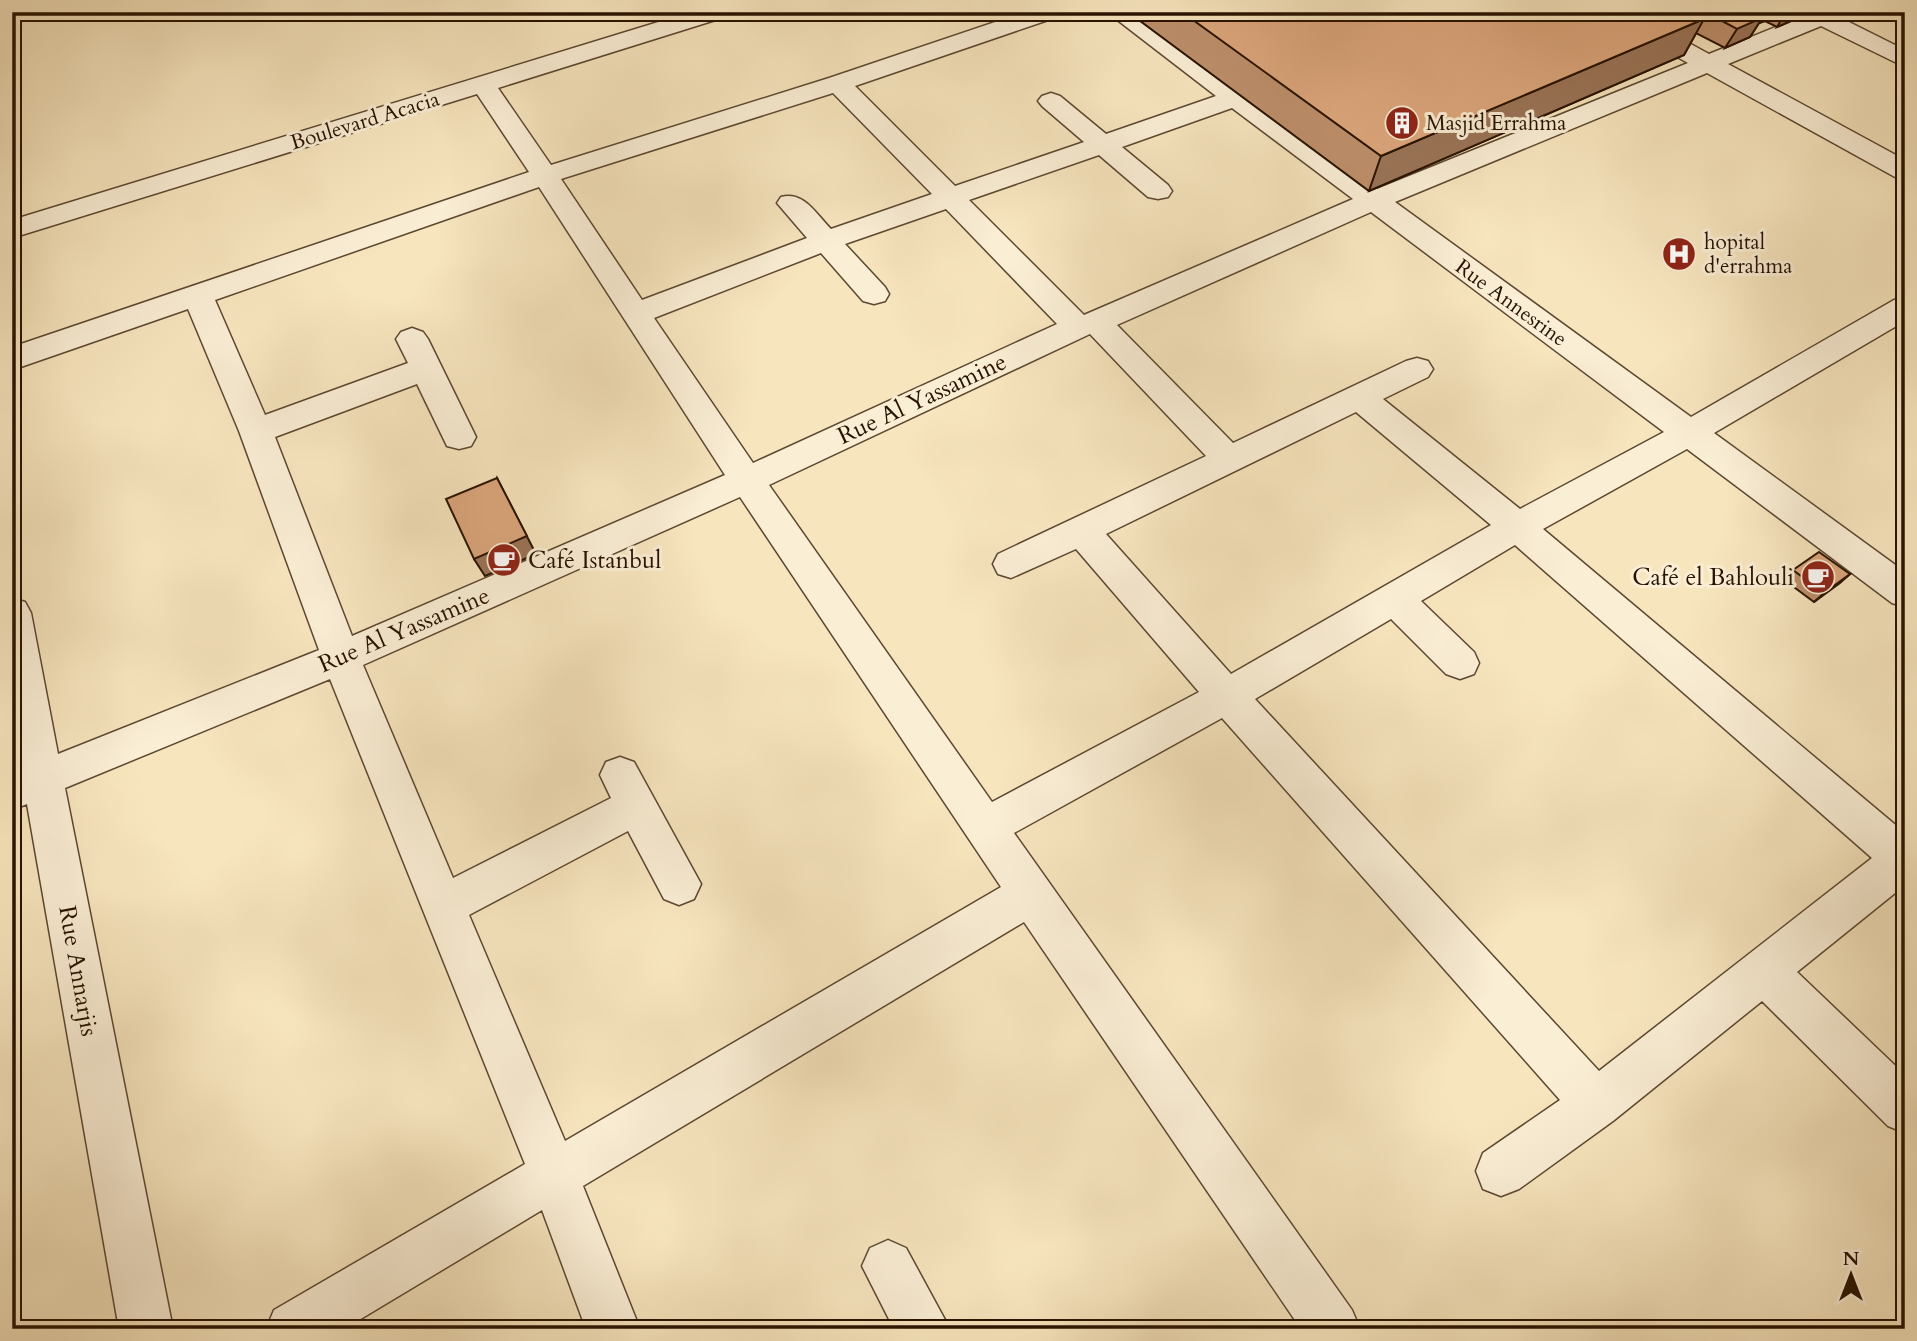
<svg xmlns="http://www.w3.org/2000/svg" width="1917" height="1341" font-family="Cardo,serif">
	<rect width="100%" height="100%" fill="#f7e5be"/>
	<filter id="stains"><feTurbulence type="fractalNoise" baseFrequency=".00286" numOctaves="4"/><feColorMatrix values="0 0 0 0 .2 0 0 0 0 .09 0 0 0 0 .02 0 0 0 .5 -.17"/></filter>
	<radialGradient id="worn" r=".72"><stop offset=".6" stop-color="#630" stop-opacity="0"/><stop offset="1" stop-color="#630" stop-opacity=".3"/></radialGradient>
	<g fill="none" stroke-linecap="round" stroke-linejoin="round">
		<g stroke="#5c4730" stroke-width="3">
			<g id="minor">
				<path d="M 691,12 L 729,12 L 725,17 L 498,88 L 551,165 L 829,78 L 1025,12 L 1061,12 L 1057,17 L 855,86 L 955,186 L 1084,142 L 1042,106 L 1038,101 L 1042,96 L 1051,93 L 1060,96 L 1106,134 L 1216,96 L 1107,12 L 1135,12 L 1377,189 L 1688,63 L 1606,17 L 1602,12 L 1632,12 L 1709,54 L 1803,16 L 1800,12 L 1846,12 L 1841,18 L 1905,50 L 1905,67 L 1821,26 L 1728,64 L 1905,160 L 1905,179 L 1895,177 L 1707,73 L 1395,202 L 1691,417 L 1894,300 L 1905,297 L 1905,321 L 1714,433 L 1905,572 L 1905,607 L 1892,603 L 1687,449 L 1543,529 L 1905,833 L 1905,885 L 1797,972 L 1905,1075 L 1905,1133 L 1888,1126 L 1762,1001 L 1613,1121 L 1519,1189 L 1501,1196 L 1483,1189 L 1476,1171 L 1483,1153 L 1560,1100 L 1222,718 L 1014,833 L 1352,1310 L 1360,1329 L 1301,1329 L 1024,922 L 583,1186 L 640,1329 L 586,1329 L 542,1210 L 344,1329 L 266,1329 L 274,1310 L 525,1164 L 330,679 L 65,788 L 173,1329 L 119,1329 L 27,804 L 12,810 L 12,772 L 21,768 L 12,720 L 12,598 L 25,602 L 31,613 L 58,754 L 319,650 L 239,431 L 188,309 L 12,370 L 12,347 L 529,172 L 477,94 L 12,238 L 12,220 ZM 833,93 L 932,194 L 831,229 C 816,214 804,191 781,197 L 777,203 L 807,238 L 642,300 L 561,179 ZM 1232,108 L 1353,199 L 1084,315 L 969,200 L 1099,155 L 1148,197 L 1158,199 L 1168,197 L 1172,191 L 1168,185 L 1122,147 ZM 539,187 L 725,475 L 352,636 L 275,437 L 417,384 L 447,446 L 459,449 L 471,446 L 476,437 L 428,339 L 423,332 L 412,328 L 401,332 L 396,339 L 408,363 L 265,415 L 215,300 ZM 946,209 L 1057,324 L 753,463 L 654,318 L 821,253 L 863,301 L 874,304 L 885,301 L 889,294 L 885,287 L 845,244 ZM 1371,212 L 1664,432 L 1520,509 L 1383,399 L 1428,377 L 1433,369 L 1428,361 L 1417,358 L 1406,361 L 1233,443 L 1117,325 ZM 1090,334 L 1206,456 L 998,554 L 993,564 L 998,574 L 1011,578 L 1076,549 L 1199,692 L 992,802 L 769,485 ZM 1356,412 L 1491,525 L 1231,674 L 1106,534 ZM 740,497 L 1001,887 L 565,1141 L 469,915 L 628,831 L 664,899 L 679,905 L 694,899 L 701,884 L 634,762 L 620,757 L 606,762 L 600,775 L 611,798 L 453,878 L 363,665 ZM 1515,545 L 1872,858 L 1599,1071 L 1255,699 L 1391,619 L 1446,674 L 1460,679 L 1474,674 L 1479,663 L 1474,652 L 1421,601 Z"/>
				<path d="M 1881,12 L 1905,12 L 1905,24 L 1885,17 Z"/>
				<path d="M 888,1240 L 906,1248 L 950,1329 L 894,1329 L 862,1266 L 870,1248 Z"/>
			</g>
		</g>
		<use href="#minor" fill="#faeed5" fill-rule="evenodd"/>
	</g>
	<g fill="#bd8f6b" stroke="#281200" stroke-width="2">
		<path d="M 1128,12 L 1802,12 L 1798,18 L 1777,27 L 1765,21 L 1759,23 L 1750,37 L 1725,48 L 1696,33 L 1684,55 L 1369,191 Z"/>
		<path d="M 1793,570 L 1850,574 L 1814,602 L 1783,579 Z"/>
	</g>
	<g fill="#9a7457" stroke="#281200" stroke-width="2">
		<path d="M 1751,12 L 1770,12 L 1765,21 L 1759,23 L 1750,37 L 1725,48 L 1737,29 Z"/>
		<path d="M 1786,12 L 1802,12 L 1798,18 L 1777,27 Z"/>
		<path d="M 1704,19 L 1684,55 L 1369,191 L 1381,156 Z"/>
		<path d="M 497,478 L 536,554 L 485,576 L 474,559 Z"/>
		<path d="M 1850,574 L 1840,583 L 1814,602 L 1824,593 Z"/>
	</g>
	<g fill="#dca67c" stroke="#281200" stroke-width="2">
		<path d="M 1182,12 L 1690,12 L 1704,19 L 1381,156 Z"/>
		<path d="M 1705,12 L 1751,12 L 1762,18 L 1737,29 Z"/>
		<path d="M 497,478 L 527,536 L 474,559 L 446,499 Z"/>
		<path d="M 1819,552 L 1850,574 L 1824,593 L 1793,570 Z"/>
	</g>
	<defs>
		<g id="building-disc" transform="scale(1.75)"><circle r="9.5" fill="#8f2418" stroke="#faeed5"/><path d="M-4-6H4V6H1V3H-1V6H-4ZM-2.5-4.3h1.7v1.8h-1.7ZM.8-4.3h1.7v1.8H.8ZM-2.5-1h1.7V.8h-1.7ZM.8-1h1.7V.8H.8Z" fill="#fff"/></g>
		<g id="hospital-disc" transform="scale(1.75)"><circle r="9.5" fill="#8f2418" stroke="#faeed5"/><path d="M-5-5h3v3.5h4V-5h3V5h-3V1.5h-4V5h-3Z" fill="#fff"/></g>
		<g id="cafe-disc" transform="scale(1.75)"><circle r="9.5" fill="#8f2418" stroke="#faeed5"/><path d="M-5.5-4.5H6V0H3Q3 3.5 0 3.5H-2.5Q-5.5 3.5-5.5 0ZM3-3.2v2h1.7v-2ZM-6 4.5H4V6H-6Z" fill="#fff"/></g>
	</defs>
	<g fill-rule="evenodd">
		<use href="#building-disc" x="1402" y="123"/>
		<use href="#hospital-disc" x="1679" y="254"/>
		<use href="#cafe-disc" x="504" y="560"/>
		<use href="#cafe-disc" x="1818" y="577"/>
	</g>
	<g text-anchor="middle" dominant-baseline="central" stroke-width="6" stroke-linejoin="round" paint-order="stroke">
		<g font-size="21" fill="#281200" stroke="#faeed5">
			<text transform="translate(365 121) rotate(-17)">Boulevard Acacia</text>
			<text transform="translate(1511 303) rotate(36)">Rue Annesrine</text>
		</g>
		<g font-size="21" fill="#281200" stroke="#faeed5" text-anchor="start">
			<text x="1426" y="123">Masjid Errahma</text>
			<text x="1704" y="242">hopital<tspan x="1704" dy="24">d'errahma</tspan></text>
		</g>
		<g font-size="24" fill="#281200" stroke="#faeed5">
			<text transform="translate(922 399) rotate(-25)">Rue Al Yassamine</text>
			<text transform="translate(404 630) rotate(-23)">Rue Al Yassamine</text>
			<text transform="translate(78 971) rotate(80)">Rue Annarjis</text>
		</g>
		<g font-size="24" fill="#281200" stroke="#faeed5" text-anchor="start">
			<text x="528" y="560">Café Istanbul</text>
			<text x="1794" y="577" text-anchor="end">Café el Bahlouli</text>
		</g>
	</g>
	<rect width="1917" height="1341" fill="none" stroke="#f7e5be" stroke-width="42"/>
	<rect x="14" y="14" width="1889" height="1313" fill="none" stroke="#281200" stroke-width="3.5"/>
	<rect x="21" y="21" width="1875" height="1299" fill="none" stroke="#281200" stroke-width="2"/>
	<g transform="translate(1851 1275)" stroke="#faeed5" stroke-width="5" paint-order="stroke">
	<path d="M0-5L12 26L0 18L-12 26Z" fill="#281200"/>
	<text y="-10" font-size="19" font-weight="bold" text-anchor="middle" fill="#281200">N</text>
	</g>
	<rect width="100%" height="100%" filter="url(#stains)"/>
	<rect width="100%" height="100%" fill="url(#worn)"/>
</svg>
